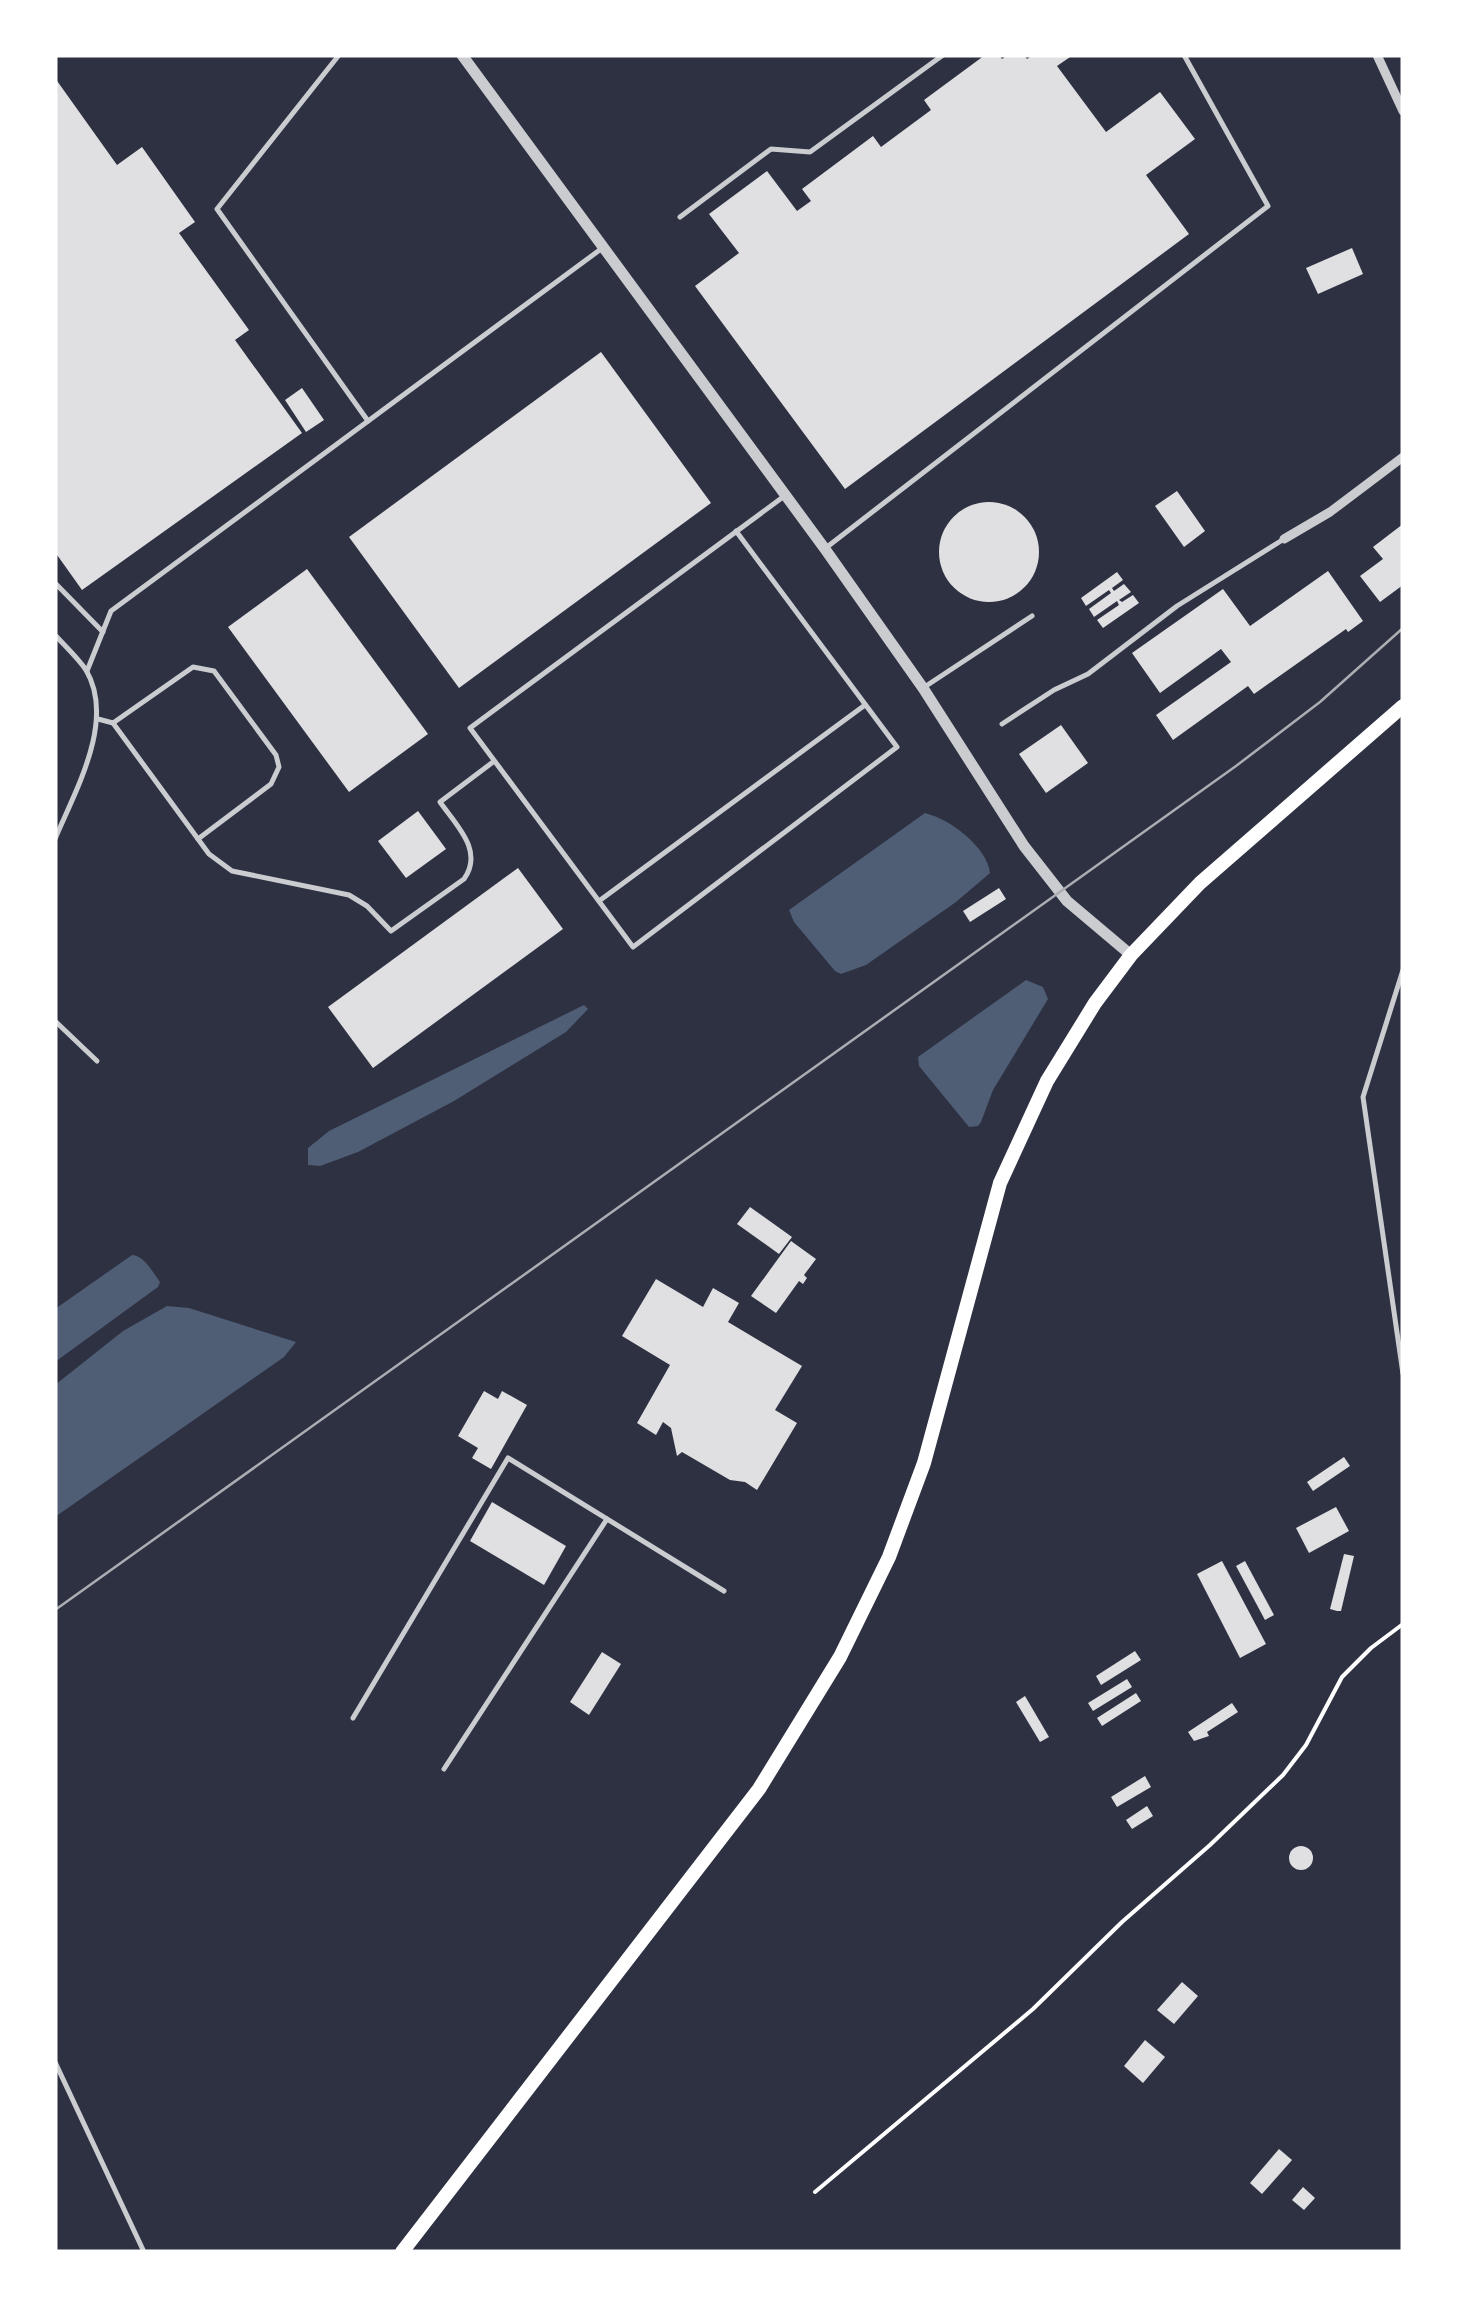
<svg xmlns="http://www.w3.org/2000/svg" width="1458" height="2307" font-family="Arial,sans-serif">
	<rect width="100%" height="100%" fill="#2d3142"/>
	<g fill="#4f5d75">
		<path d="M 925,813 C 950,819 987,847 990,873 L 956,902 L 866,965 L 841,974 L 835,971 L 794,922 L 789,910 Z"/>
		<path d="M 1026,980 L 1043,987 L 1048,999 L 993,1090 L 981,1122 L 978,1126 L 969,1127 L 919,1066 L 918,1057 Z"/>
		<path d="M 584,1005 L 588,1009 L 566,1032 L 454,1101 L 358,1152 L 320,1166 L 308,1165 L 308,1148 L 329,1131 Z"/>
		<path d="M 132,1255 C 145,1256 153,1273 160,1282 L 158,1287 L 55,1362 L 55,1309 Z"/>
		<path d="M 167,1306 L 189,1308 L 296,1342 L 284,1357 L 55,1517 L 55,1385 L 123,1331 Z"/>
	</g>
	<g fill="#e0e0e3">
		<path d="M 985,55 L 999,55 L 1002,59 L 1008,55 L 1024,55 L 1027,59 L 1033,55 L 1073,55 L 1057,66 L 1106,132 L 1160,92 L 1195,139 L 1146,175 L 1189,234 L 845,489 L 695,286 L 739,253 L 709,214 L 767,171 L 797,211 L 811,201 L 802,189 L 873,136 L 881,147 L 931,110 L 924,100 Z"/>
		<path d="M 55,78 L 117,165 L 142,147 L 195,222 L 179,233 L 249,330 L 235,340 L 302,433 L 82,590 L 55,552 Z"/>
		<path d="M 1352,248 L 1363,274 L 1318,294 L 1306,268 Z"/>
		<path d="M 601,352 L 711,503 L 459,688 L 349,537 Z"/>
		<path d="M 302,388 L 324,420 L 306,432 L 285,400 Z"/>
		<path d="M 1177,491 L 1205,531 L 1184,547 L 1155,506 Z"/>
		<circle cx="989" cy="552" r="50"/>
		<path d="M 1403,524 L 1403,585 L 1380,602 L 1360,576 L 1383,559 L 1373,547 Z"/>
		<path d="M 307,569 L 428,734 L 349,792 L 228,627 Z"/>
		<path d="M 1328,571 L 1363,621 L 1348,632 L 1346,629 L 1254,694 L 1248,686 L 1173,740 L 1156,715 L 1231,662 L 1221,649 L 1160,693 L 1132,653 L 1223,589 L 1250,626 Z"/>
		<path d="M 1117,572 L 1123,580 L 1112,588 L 1114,591 L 1124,584 L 1131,592 L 1119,600 L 1122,602 L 1133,595 L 1139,603 L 1103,628 L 1097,620 L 1119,605 L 1117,601 L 1094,617 L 1089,609 L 1111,593 L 1109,590 L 1086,606 L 1081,598 Z"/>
		<path d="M 1061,725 L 1088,763 L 1046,793 L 1019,754 Z"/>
		<path d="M 418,811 L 446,849 L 406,878 L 378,841 Z"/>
		<path d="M 518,868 L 563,929 L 373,1068 L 328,1007 Z"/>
		<path d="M 999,888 L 1006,899 L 970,922 L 963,911 Z"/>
		<path d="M 750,1207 L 792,1237 L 779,1254 L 737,1224 Z"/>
		<path d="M 791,1241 L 816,1259 L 804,1275 L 807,1278 L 803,1284 L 799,1281 L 776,1313 L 751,1296 Z"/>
		<path d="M 656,1279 L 703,1307 L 713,1288 L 739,1303 L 728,1322 L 802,1366 L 775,1410 L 797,1423 L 757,1490 L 745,1482 L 730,1480 L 682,1452 L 677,1456 L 671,1428 L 663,1422 L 656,1435 L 637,1423 L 670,1365 L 622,1336 Z"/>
		<path d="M 484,1391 L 498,1399 L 502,1391 L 527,1405 L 491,1469 L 472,1458 L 478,1448 L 458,1436 Z"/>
		<path d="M 1344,1457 L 1350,1466 L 1313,1491 L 1307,1482 Z"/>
		<path d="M 492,1502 L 566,1546 L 544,1585 L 470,1541 Z"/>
		<path d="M 1336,1507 L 1349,1531 L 1309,1553 L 1296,1528 Z"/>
		<path d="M 1344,1554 L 1354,1556 L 1341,1611 L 1337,1611 L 1330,1609 Z"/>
		<path d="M 1222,1561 L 1266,1644 L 1240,1658 L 1197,1574 Z"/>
		<path d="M 1245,1561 L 1274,1615 L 1265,1620 L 1236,1566 Z"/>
		<path d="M 1135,1651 L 1141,1660 L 1101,1685 L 1096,1676 Z"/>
		<path d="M 602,1652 L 621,1664 L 589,1715 L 570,1702 Z"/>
		<path d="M 1127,1679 L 1132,1687 L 1093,1711 L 1088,1703 Z"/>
		<path d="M 1136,1693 L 1141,1701 L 1102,1726 L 1097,1718 Z"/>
		<path d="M 1025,1696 L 1049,1737 L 1040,1742 L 1016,1702 Z"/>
		<path d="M 1232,1703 L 1238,1712 L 1207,1732 L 1209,1736 L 1194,1741 L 1188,1732 Z"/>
		<path d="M 1145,1776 L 1151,1787 L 1117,1807 L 1111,1797 Z"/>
		<path d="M 1147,1806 L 1153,1816 L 1132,1829 L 1126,1820 Z"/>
		<circle cx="1301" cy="1858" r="12"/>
		<path d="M 1182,1982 L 1198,1996 L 1174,2024 L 1157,2010 Z"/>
		<path d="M 1145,2040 L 1165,2057 L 1143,2083 L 1124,2066 Z"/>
		<path d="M 1279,2149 L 1292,2160 L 1262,2194 L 1250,2183 Z"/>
		<path d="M 1303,2187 L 1315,2198 L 1304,2210 L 1292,2200 Z"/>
	</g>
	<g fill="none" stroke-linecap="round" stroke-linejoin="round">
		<path stroke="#fff" stroke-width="4" d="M 815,2192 L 1033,2009 L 1122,1922 L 1210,1845 L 1283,1775 L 1306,1745 L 1342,1677 L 1371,1648 L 1403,1624"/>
		<g stroke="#caccd0" stroke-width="5">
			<path d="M 339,55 L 217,209 L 368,421"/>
			<path d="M 680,217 L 771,149 L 810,152 L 943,55"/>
			<path d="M 736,531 L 897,747 L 633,947 L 470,728 L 783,497"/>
			<path d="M 827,547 L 1268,206 L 1184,55"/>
			<path d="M 55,583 L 103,632"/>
			<path d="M 55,635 C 65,646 78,658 86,670 C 116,721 75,791 55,839"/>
			<path d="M 87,671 L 111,611 L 601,249"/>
			<path d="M 926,686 L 1032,616"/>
			<path d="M 98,719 L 113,723 L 209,854 L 232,871 L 349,895 L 367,906 L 391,931 L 464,879 C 484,851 457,826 440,802 L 493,762"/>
			<path d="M 113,723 L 193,667 L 214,671 L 276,755 L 279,767 L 271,784 L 198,839"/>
			<path d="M 1002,724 L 1054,690 L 1088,674 L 1177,606 L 1284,539"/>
			<path d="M 599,901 L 865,705"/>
			<path d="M 1403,970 L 1363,1097 L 1403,1374"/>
			<path d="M 55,1021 L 97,1061"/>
			<path d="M 353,1718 L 508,1458 L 724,1591"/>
			<path d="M 444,1769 L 607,1519"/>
			<path d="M 55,2062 L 144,2252"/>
		</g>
		<g stroke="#caccd0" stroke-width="9">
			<path d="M 1377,55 L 1403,111"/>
			<path d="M 1284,539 L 1330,512 L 1403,457"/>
		</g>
		<path stroke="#caccd0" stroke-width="11" d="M 462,55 L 825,549 L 923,688 L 1024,846 L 1067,901 L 1131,955"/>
		<path stroke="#fff" stroke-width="14" d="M 402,2252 L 759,1789 L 840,1657 L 889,1557 L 924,1463 L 1000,1183 L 1047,1081 L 1095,1003 L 1131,955 L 1200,883 L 1403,706"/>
		<path stroke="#abadb3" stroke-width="2.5" d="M 55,1610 L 1236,766 L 1320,702 L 1403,628"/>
	</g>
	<rect width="1458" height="2307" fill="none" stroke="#ffffff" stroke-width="115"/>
</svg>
